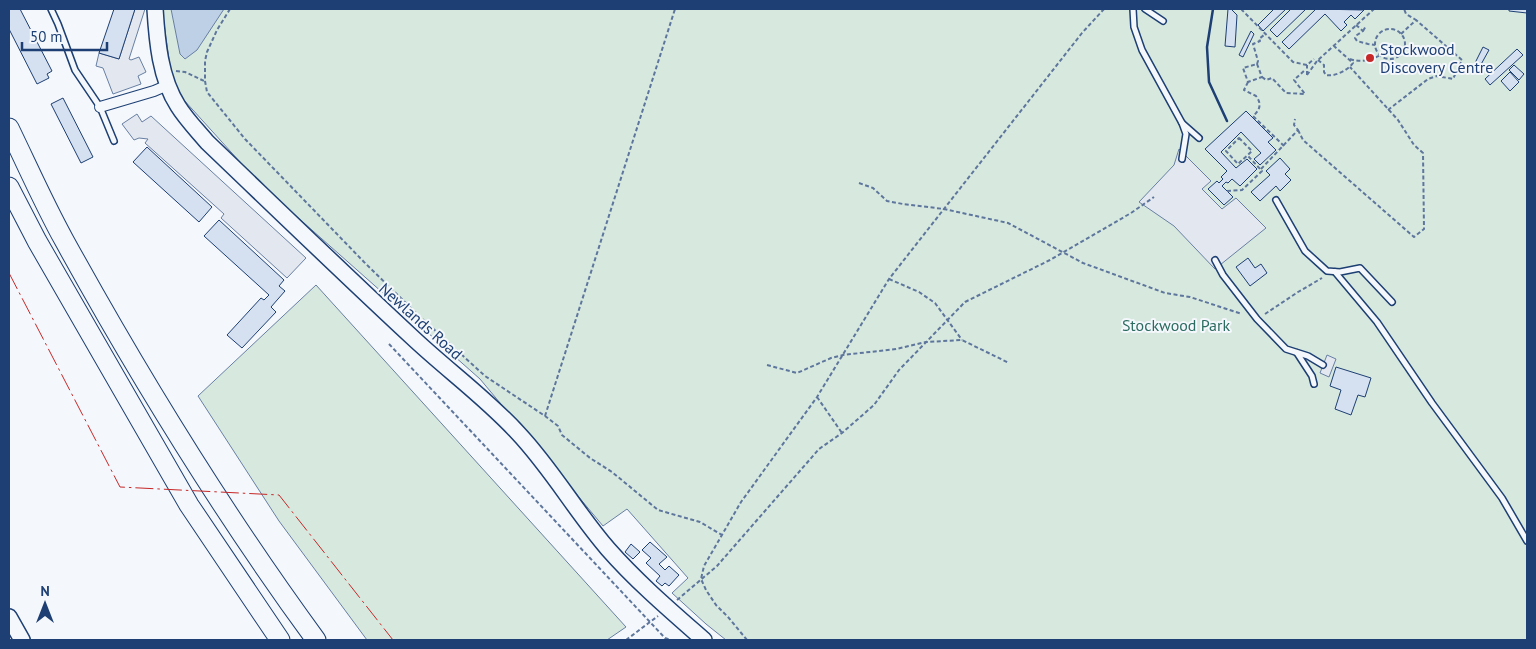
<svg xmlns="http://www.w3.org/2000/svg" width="1536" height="649" font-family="'PT Sans',sans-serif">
	<rect width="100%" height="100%" fill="#f4f7fb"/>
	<g fill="#d7e8df" stroke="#687fa3">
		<path d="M 162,9 L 1527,9 L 1527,640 L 726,640 L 706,624 L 672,593 L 688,578 L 627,509 L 603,526 L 480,379 L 260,184 L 173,88 Z"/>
		<path d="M 316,285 L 626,627 L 607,640 L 367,640 L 279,521 L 198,396 Z"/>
	</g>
	<g fill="#e3e8f0" stroke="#687fa3">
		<path d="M 135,9 L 145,9 L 129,59 L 131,60 L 139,57 L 146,72 L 138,76 L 141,84 L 113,94 L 103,68 L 96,66 L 99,53 L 119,59 Z"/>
		<path d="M 137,114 L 142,122 L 151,116 L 306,258 L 287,278 L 221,218 L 224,214 L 145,143 L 148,139 L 139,138 L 134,140 L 122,124 Z"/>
		<path d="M 1179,149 L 1211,181 L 1202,189 L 1222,209 L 1236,198 L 1266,228 L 1215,269 L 1174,226 L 1139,202 L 1174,165 Z"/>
		<path d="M 1327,355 L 1336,359 L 1329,377 L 1320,373 Z"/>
	</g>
	<path fill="#bed0e5" stroke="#687fa3" d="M 171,9 L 224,9 L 197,50 L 185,59 L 180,54 Z"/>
	<g fill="#d5e0f0" stroke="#1d3f73">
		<path d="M 9,9 L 20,9 L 52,71 L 47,74 L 49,78 L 37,84 L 9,29 Z"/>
		<path d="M 114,9 L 135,9 L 119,59 L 99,53 Z"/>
		<path d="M 1228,9 L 1231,9 L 1237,15 L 1235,47 L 1225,46 Z"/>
		<path d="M 1274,9 L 1286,9 L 1263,31 L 1258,25 Z"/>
		<path d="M 1291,9 L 1306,9 L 1277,37 L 1270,30 Z"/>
		<path d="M 1316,9 L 1364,10 L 1355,19 L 1351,15 L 1344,22 L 1347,25 L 1341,31 L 1325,14 L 1289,49 L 1282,42 Z"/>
		<path d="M 1509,9 L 1527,9 L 1527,13 L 1509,11 Z"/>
		<path d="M 1251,31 L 1254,34 L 1243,57 L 1239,55 Z"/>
		<path d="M 1483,47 L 1489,50 L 1479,68 L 1474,65 Z"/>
		<path d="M 1517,49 L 1523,55 L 1490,85 L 1485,79 Z"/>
		<path d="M 1514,65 L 1524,74 L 1519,80 L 1509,70 Z"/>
		<path d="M 1510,72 L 1519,82 L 1510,91 L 1501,81 Z"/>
		<path d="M 63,98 L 93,157 L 81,163 L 51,104 Z"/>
		<path d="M 1246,111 L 1273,138 L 1268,142 L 1276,150 L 1260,165 L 1254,159 L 1261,153 L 1241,132 L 1221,152 L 1236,168 L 1247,159 L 1257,169 L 1240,186 L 1232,179 L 1228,183 L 1226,182 L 1222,186 L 1233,197 L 1224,205 L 1208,189 L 1217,181 L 1219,183 L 1223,179 L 1221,177 L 1227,171 L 1205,149 Z"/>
		<path d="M 147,147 L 212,207 L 199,222 L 133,162 Z"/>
		<path d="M 1280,158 L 1290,169 L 1285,174 L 1291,180 L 1280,191 L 1276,186 L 1260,201 L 1251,192 L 1270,175 L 1266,171 Z"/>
		<path d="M 219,220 L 284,280 L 279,286 L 285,291 L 271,307 L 276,312 L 242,348 L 227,335 L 261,298 L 264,300 L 269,295 L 204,236 Z"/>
		<path d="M 1248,258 L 1255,268 L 1261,264 L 1267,273 L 1250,286 L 1236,267 Z"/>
		<path d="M 1336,367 L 1371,378 L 1365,397 L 1358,395 L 1351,415 L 1335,409 L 1341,390 L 1330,386 Z"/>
		<path d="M 650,542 L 667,557 L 659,564 L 665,570 L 669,566 L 679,575 L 669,586 L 665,583 L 662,586 L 656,581 L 660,576 L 646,563 L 651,558 L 642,550 Z"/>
		<path d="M 631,544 L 640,552 L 633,559 L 625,552 Z"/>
	</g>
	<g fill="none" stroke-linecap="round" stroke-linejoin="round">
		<g stroke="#1d3f73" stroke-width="8">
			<g id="lane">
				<path d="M 51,9 L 58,24 L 75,70 L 100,107 L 114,141"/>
				<path d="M 1133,9 L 1134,27 L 1142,50 L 1182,123 L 1186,134 L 1182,159"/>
				<path d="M 1145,9 L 1163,21"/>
				<path d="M 1182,123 L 1199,138"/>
				<path d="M 1276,200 L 1305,251 L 1327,271 L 1340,272 L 1360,268 L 1392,302"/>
				<path d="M 1215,260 L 1223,275 L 1257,319 L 1286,349 L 1308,356 L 1323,365"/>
				<path d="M 1335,272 L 1377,322 L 1432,403 L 1502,498 L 1527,541"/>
				<path d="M 1297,353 L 1312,376 L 1314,384"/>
			</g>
		</g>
		<g stroke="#1d3f73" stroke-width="12">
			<path id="street" d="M 100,107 L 154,91 L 168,85"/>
		</g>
		<g stroke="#1d3f73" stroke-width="18">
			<g id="secondary">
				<path d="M 155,9 C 157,41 160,78 178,106 C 186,119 197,130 207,142 C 275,207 343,273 412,337 C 447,370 486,398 518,433 C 552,469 576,512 608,549 C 637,582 671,611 704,640"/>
				<path d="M 9,617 L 22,640"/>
			</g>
		</g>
		<g stroke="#1d3f73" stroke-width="21">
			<g id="highway">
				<path d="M 9,128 C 27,165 44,204 64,240 C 140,378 223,513 316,640"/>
				<path d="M 9,187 L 37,241 L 189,505 L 280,640"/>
			</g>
		</g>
		<g stroke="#5e769c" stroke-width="2" stroke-dasharray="4 2.5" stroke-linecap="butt">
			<path d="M 230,9 L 217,30 L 207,52 L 205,61 L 205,81 L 207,92 L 245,139 L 364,262 L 417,314 L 485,376 L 545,416 L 558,426 L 562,435 L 590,458 L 612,472 L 658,510 L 700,522 L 722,535"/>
			<path d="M 1243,9 L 1242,10 L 1293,62 L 1307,65 L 1314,59"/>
			<path d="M 1356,25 L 1363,31 L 1357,35 L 1355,38 L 1357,41 L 1368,44 L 1375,45"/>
			<circle cx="1390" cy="44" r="15"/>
			<path d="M 1363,31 L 1366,26"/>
			<path d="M 1401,34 L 1416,20 L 1406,14 L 1404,9"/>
			<path d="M 1350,59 C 1361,63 1371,60 1381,55"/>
			<path d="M 1318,60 L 1324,65 L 1324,72 L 1326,75 C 1335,77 1348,70 1353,63 L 1334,46"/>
			<path d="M 1257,64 L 1262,77 L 1248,82 L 1243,68 Z"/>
			<path d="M 1257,64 L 1258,61 L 1253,44 L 1260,41 L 1259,39 L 1264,35"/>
			<path d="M 176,71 L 185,72 L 204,81"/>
			<path d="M 1307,75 L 1317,61 L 1374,9"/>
			<path d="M 1307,75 L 1307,65"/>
			<path d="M 1262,77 L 1266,80 L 1272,78 L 1286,93 L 1305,94 L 1294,80 L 1305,70"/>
			<path d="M 1248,82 L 1244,90 L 1256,96 C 1262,104 1260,110 1253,116 L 1284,146"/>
			<path d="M 1388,110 L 1428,79 L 1437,76 L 1453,79 L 1462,60 L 1416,20"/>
			<path d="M 1298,130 L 1303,140 L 1414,237 L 1424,229 L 1423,153 L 1414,145 L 1398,120 L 1350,67"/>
			<path d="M 1239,138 L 1252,151 L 1238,164 L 1226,151 Z"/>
			<path d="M 1261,169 L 1298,130 L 1294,125 L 1295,119"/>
			<path d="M 859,183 L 873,188 L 887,201 L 903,204 L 944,209 L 1008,223 L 1083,263 L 1165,293 L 1190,297 L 1242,314"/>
			<path d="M 1227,191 L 1242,190 L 1262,171 L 1248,156"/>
			<path d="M 889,279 L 919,292 L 935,303 L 962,340"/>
			<path d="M 1265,314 L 1298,292 L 1322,278"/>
			<path d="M 389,344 L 665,638 L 671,640"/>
			<path d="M 767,365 L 797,373 L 831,358 L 843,355 L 896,349 L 926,342 L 962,340 L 1009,363"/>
			<path d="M 817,397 L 842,433"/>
			<path d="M 545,416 L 675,9"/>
			<path d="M 677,600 L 717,566 L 819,449 L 842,433 L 874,405 L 899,370 L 965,302 L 1050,260 L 1131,213 L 1154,197"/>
			<path d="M 626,640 L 658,616"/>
			<path d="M 747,640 L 728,617 L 716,605 L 706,590 L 701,579 L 704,566 L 741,502 L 817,397 L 889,279 L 1082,33 L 1104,9"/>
		</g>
		<use href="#lane" stroke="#f4f7fb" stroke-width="5"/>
		<use href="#street" stroke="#f4f7fb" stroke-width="10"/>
		<use href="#secondary" stroke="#f4f7fb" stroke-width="15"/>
		<use href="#highway" stroke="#f4f7fb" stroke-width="19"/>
		<path stroke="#1d3f73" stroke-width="2.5" d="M 1213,9 L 1207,47 L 1209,82 L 1227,121"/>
		<path stroke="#c62828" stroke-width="1" stroke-dasharray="18 4 2.5 4" stroke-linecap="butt" d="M 9,273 L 120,487 L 279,495 L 393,640"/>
	</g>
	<circle fill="#c62828" stroke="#f4f7fb" stroke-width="2" cx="1370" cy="58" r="5"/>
	<g text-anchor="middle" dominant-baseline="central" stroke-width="4" stroke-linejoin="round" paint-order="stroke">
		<g font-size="16" fill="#1d3f73" stroke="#f4f7fb" text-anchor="start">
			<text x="1380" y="49">Stockwood<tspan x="1380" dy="18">Discovery Centre</tspan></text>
		</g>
		<g font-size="16" fill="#1d3f73" stroke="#f4f7fb">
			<text transform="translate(421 321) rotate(42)">Newlands Road</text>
		</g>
		<g font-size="16" fill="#2c6c60" stroke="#f4f7fb">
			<text x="1176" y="325">Stockwood Park</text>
		</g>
	</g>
	<rect width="1536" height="649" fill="none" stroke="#1d3f73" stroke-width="20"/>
	<g transform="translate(45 604)" stroke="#f4f7fb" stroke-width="4" paint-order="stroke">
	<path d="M0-4L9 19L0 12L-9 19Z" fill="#1d3f73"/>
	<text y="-8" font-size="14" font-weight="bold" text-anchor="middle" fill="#1d3f73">N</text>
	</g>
	<path d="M22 42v8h85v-8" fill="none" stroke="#1d3f73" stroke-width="2.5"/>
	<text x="30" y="42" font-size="15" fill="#1d3f73" stroke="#f4f7fb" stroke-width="4" paint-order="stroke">50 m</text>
</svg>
